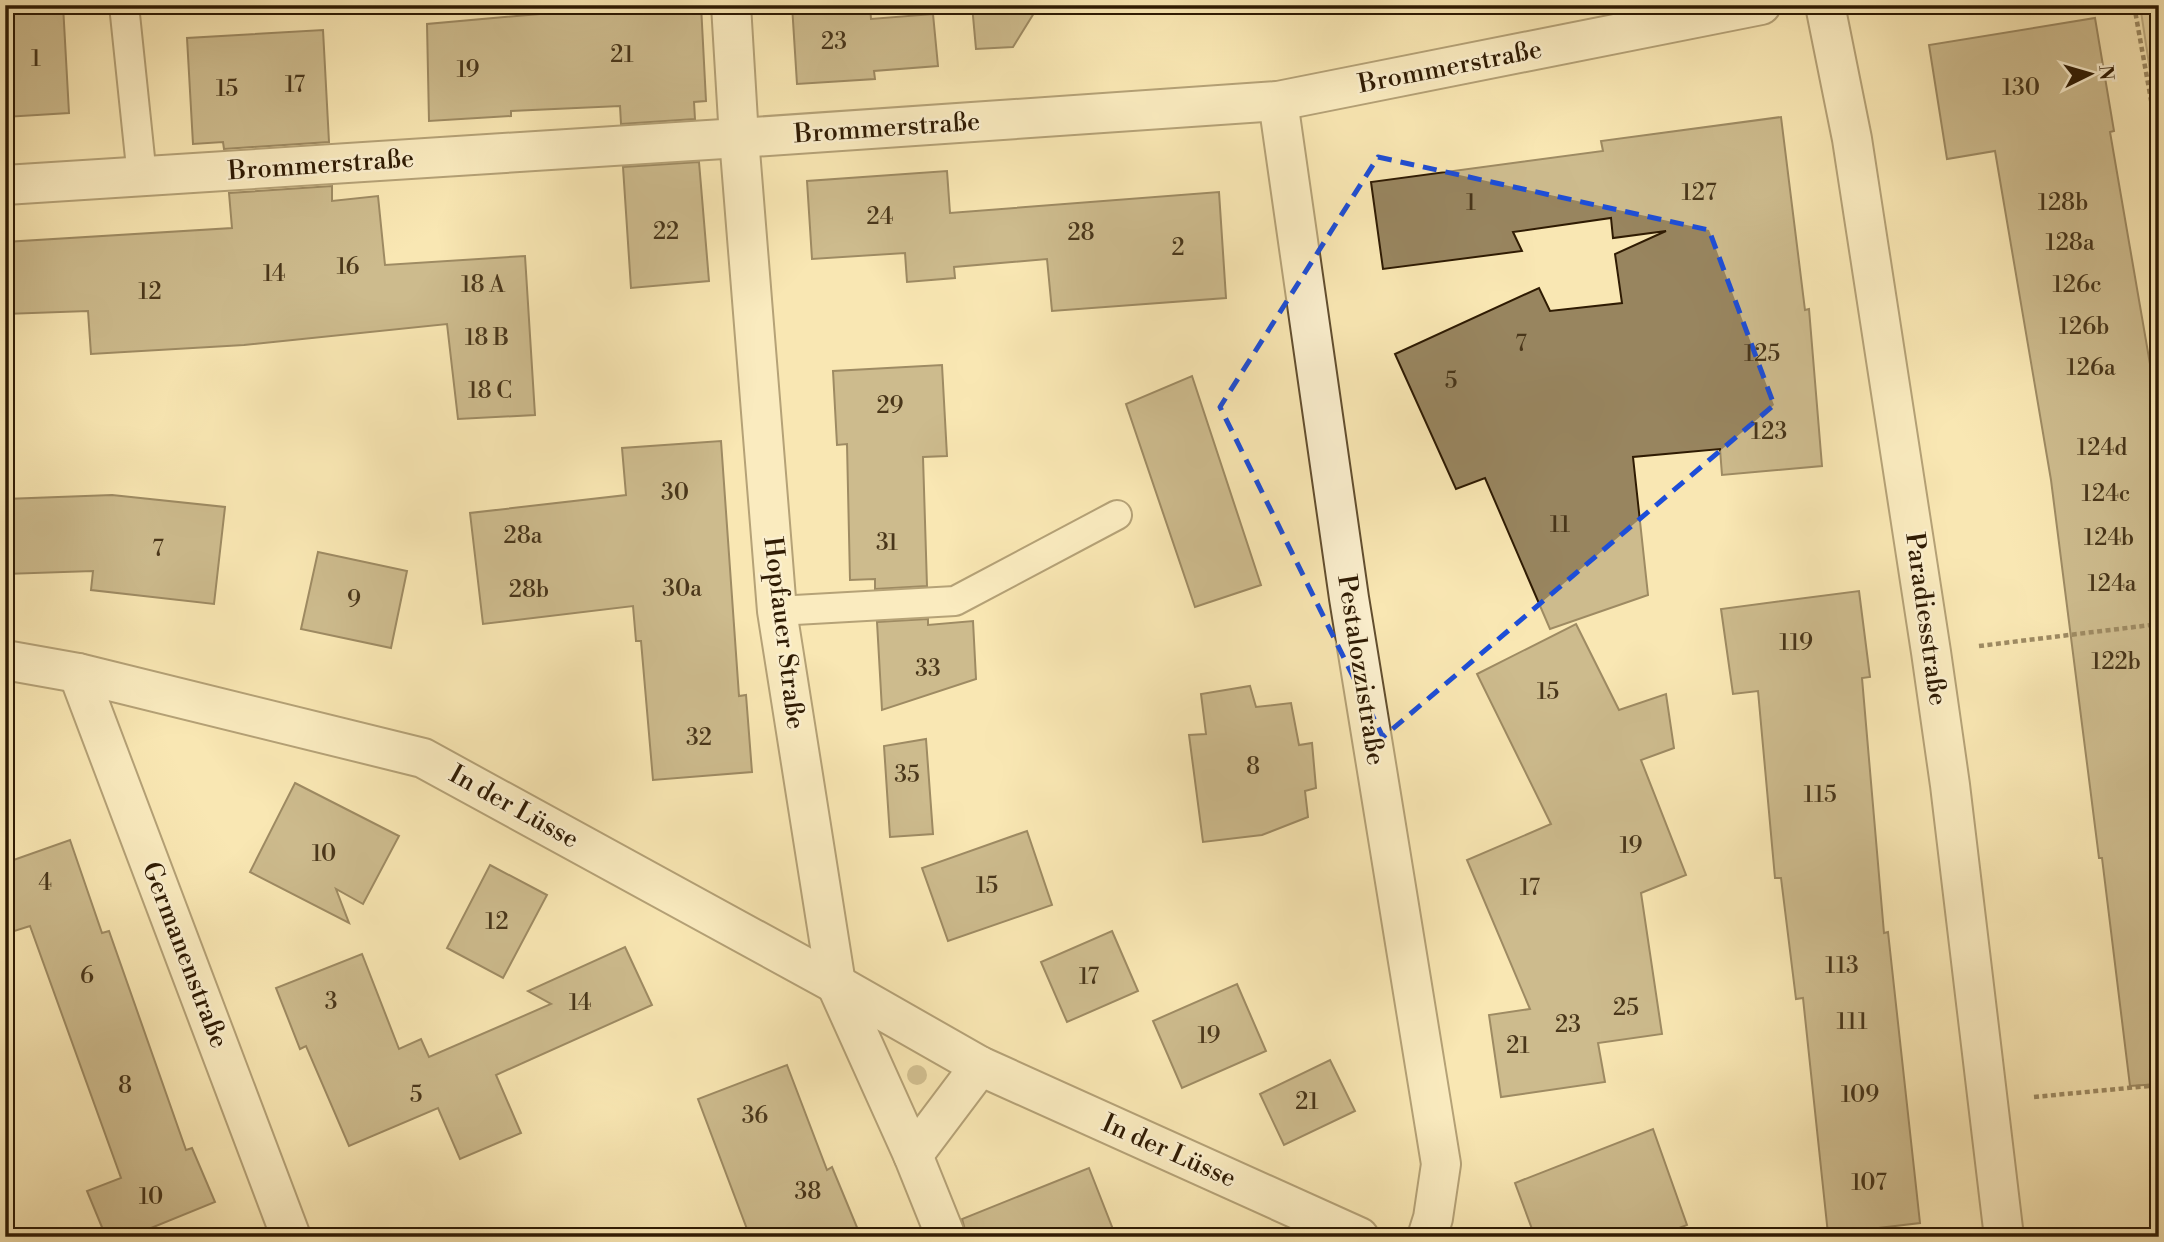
<svg xmlns="http://www.w3.org/2000/svg" width="2164" height="1242" font-family="'Libre Bodoni',serif">
	<rect width="100%" height="100%" fill="#f9e7b3"/>
	<filter id="stains"><feTurbulence type="fractalNoise" baseFrequency=".00286" numOctaves="4"/><feColorMatrix values="0 0 0 0 .2 0 0 0 0 .09 0 0 0 0 .02 0 0 0 .5 -.17"/></filter>
	<radialGradient id="worn" r=".72"><stop offset=".6" stop-color="#630" stop-opacity="0"/><stop offset="1" stop-color="#630" stop-opacity=".3"/></radialGradient>
	<path fill="#d7c495" stroke="#83704c" stroke-width="2" d="M 2140,5 L 2159,5 L 2159,130 Z"/>
	<g fill="#98855f" stroke="#2f1b03" stroke-width="2">
		<path d="M 5,5 L 63,5 L 69,113 L 5,117 Z"/>
		<path d="M 599,5 L 701,5 L 706,101 L 694,102 L 695,119 L 621,124 L 620,106 L 511,111 L 511,116 L 429,121 L 427,24 L 539,14 L 538,8 Z"/>
		<path d="M 792,5 L 870,5 L 871,19 L 933,14 L 938,66 L 874,71 L 875,79 L 797,84 Z"/>
		<path d="M 972,5 L 1039,5 L 1013,47 L 976,49 Z"/>
		<path d="M 2095,18 L 2114,131 L 2110,132 L 2159,416 L 2159,1084 L 2130,1086 L 2102,858 L 2099,858 L 2051,480 L 1995,151 L 1947,159 L 1929,45 Z"/>
		<path d="M 323,30 L 329,142 L 224,149 L 223,142 L 193,144 L 187,38 Z"/>
		<path d="M 1781,117 L 1805,310 L 1809,309 L 1822,466 L 1722,475 L 1720,449 L 1633,457 L 1648,595 L 1550,629 L 1485,478 L 1456,489 L 1395,354 L 1539,288 L 1550,311 L 1622,303 L 1615,254 L 1666,231 L 1613,238 L 1611,218 L 1513,232 L 1522,251 L 1383,269 L 1371,182 L 1603,151 L 1601,141 Z"/>
		<path d="M 699,162 L 709,281 L 631,288 L 623,167 Z"/>
		<path d="M 947,171 L 950,213 L 1219,192 L 1226,298 L 1052,311 L 1047,259 L 954,267 L 955,278 L 907,282 L 905,253 L 812,259 L 807,181 Z"/>
		<path d="M 332,186 L 332,201 L 378,196 L 385,265 L 525,256 L 535,415 L 458,419 L 447,324 L 244,345 L 91,354 L 88,311 L 5,314 L 5,242 L 232,228 L 229,193 Z"/>
		<path d="M 942,365 L 947,456 L 923,457 L 927,586 L 875,589 L 875,579 L 850,580 L 847,444 L 837,445 L 833,371 Z"/>
		<path d="M 1192,376 L 1261,585 L 1195,607 L 1126,404 Z"/>
		<path d="M 721,441 L 739,696 L 746,695 L 752,772 L 653,780 L 641,641 L 636,641 L 633,606 L 483,624 L 470,513 L 626,495 L 622,448 Z"/>
		<path d="M 112,495 L 225,507 L 214,604 L 91,590 L 93,571 L 5,574 L 5,499 Z"/>
		<path d="M 318,552 L 407,571 L 391,648 L 301,629 Z"/>
		<path d="M 1859,591 L 1870,677 L 1862,678 L 1884,933 L 1888,932 L 1920,1223 L 1828,1234 L 1803,998 L 1796,999 L 1781,878 L 1775,878 L 1758,691 L 1733,694 L 1721,609 Z"/>
		<path d="M 928,619 L 928,625 L 973,621 L 976,679 L 882,710 L 877,622 Z"/>
		<path d="M 1576,624 L 1619,710 L 1666,694 L 1674,748 L 1641,760 L 1686,875 L 1641,893 L 1662,1034 L 1598,1043 L 1605,1082 L 1501,1097 L 1489,1015 L 1530,1009 L 1467,860 L 1551,824 L 1477,674 Z"/>
		<path d="M 1250,686 L 1256,707 L 1291,703 L 1299,745 L 1312,743 L 1316,788 L 1305,791 L 1308,817 L 1262,835 L 1203,842 L 1189,735 L 1206,734 L 1201,694 Z"/>
		<path d="M 926,739 L 933,834 L 890,837 L 884,746 Z"/>
		<path d="M 295,783 L 399,836 L 363,904 L 336,889 L 349,923 L 250,872 Z"/>
		<path d="M 1027,831 L 1052,905 L 948,941 L 922,868 Z"/>
		<path d="M 70,840 L 102,933 L 109,931 L 186,1150 L 192,1148 L 215,1202 L 129,1237 L 106,1237 L 87,1191 L 121,1178 L 30,926 L 5,934 L 5,863 Z"/>
		<path d="M 490,865 L 547,895 L 503,978 L 447,948 Z"/>
		<path d="M 1112,931 L 1138,991 L 1067,1022 L 1041,962 Z"/>
		<path d="M 625,947 L 652,1005 L 496,1075 L 521,1133 L 460,1159 L 438,1108 L 349,1146 L 306,1046 L 300,1049 L 276,988 L 362,954 L 399,1049 L 421,1039 L 429,1057 L 551,1004 L 528,991 Z"/>
		<path d="M 1237,984 L 1266,1051 L 1182,1088 L 1153,1021 Z"/>
		<path d="M 1330,1060 L 1355,1111 L 1284,1145 L 1260,1094 Z"/>
		<path d="M 787,1065 L 827,1170 L 832,1167 L 861,1237 L 750,1237 L 698,1099 Z"/>
		<path d="M 1653,1129 L 1687,1225 L 1656,1237 L 1535,1237 L 1515,1183 Z"/>
		<path d="M 1089,1168 L 1116,1237 L 967,1237 L 962,1219 Z"/>
	</g>
	<g fill="none" stroke-linecap="round" stroke-linejoin="round">
		<g stroke="#624e2f" stroke-width="32">
			<g id="lane">
				<path d="M 124,5 L 142,177"/>
				<path d="M 777,611 L 955,601 L 1117,515"/>
			</g>
		</g>
		<g stroke="#624e2f" stroke-width="42">
			<g id="street">
				<path d="M 731,5 L 739,138 L 777,611 L 836,984 L 913,1155 L 946,1237"/>
				<path d="M 1825,5 L 1852,139 L 1931,652 L 1950,785 L 2004,1237"/>
				<path d="M 1278,101 L 1349,598 L 1441,1164 L 1433,1218 L 1427,1237"/>
				<path d="M 5,185 L 739,138 L 1278,101 L 1761,5"/>
				<path d="M 5,660 L 78,673 L 423,758 L 836,984 L 980,1066 L 1359,1237"/>
				<path d="M 78,673 L 291,1237"/>
				<path d="M 913,1155 L 980,1066"/>
			</g>
		</g>
		<g stroke="#2f1b03" stroke-width="4.5" stroke-dasharray="5 3.5" stroke-linecap="butt">
			<path d="M 2134,5 L 2151,100 L 2159,154"/>
			<path d="M 1979,646 L 2159,624"/>
			<path d="M 2034,1097 L 2159,1085"/>
		</g>
		<use href="#lane" stroke="#fbefce" stroke-width="28"/>
		<use href="#street" stroke="#fbefce" stroke-width="38"/>
	</g>
	<circle fill="#a5936a" cx="917" cy="1075" r="10"/>
	<path d="M0 0H2164V1242H0ZM 1378,157 L 1709,230 L 1774,405 L 1383,737 L 1220,407 Z" fill="#f9e7b3" fill-opacity=".55" fill-rule="evenodd"/>
	<path fill="none" stroke="#1d4ed8" stroke-width="5" stroke-dasharray="14 9" stroke-linejoin="round" d="M 1378,157 L 1709,230 L 1774,405 L 1383,737 L 1220,407 Z"/>
	<g text-anchor="middle" dominant-baseline="central" stroke-width="5" stroke-linejoin="round" paint-order="stroke">
		<g font-size="23" fill="#49361a">
			<text x="834" y="42">23</text>
			<text x="622" y="55">21</text>
			<text x="36" y="59">1</text>
			<text x="468" y="70">19</text>
			<text x="295" y="85">17</text>
			<text x="2021" y="88">130</text>
			<text x="227" y="89">15</text>
			<text x="1699" y="193">127</text>
			<text x="1471" y="203">1</text>
			<text x="2063" y="203">128b</text>
			<text x="880" y="217">24</text>
			<text x="666" y="232">22</text>
			<text x="1081" y="233">28</text>
			<text x="2070" y="243">128a</text>
			<text x="1178" y="248">2</text>
			<text x="348" y="267">16</text>
			<text x="274" y="274">14</text>
			<text x="483" y="285">18 A</text>
			<text x="2077" y="285">126c</text>
			<text x="150" y="292">12</text>
			<text x="2084" y="327">126b</text>
			<text x="487" y="338">18 B</text>
			<text x="1521" y="344">7</text>
			<text x="1762" y="354">125</text>
			<text x="2091" y="368">126a</text>
			<text x="1451" y="381">5</text>
			<text x="490" y="391">18 C</text>
			<text x="890" y="406">29</text>
			<text x="1769" y="432">123</text>
			<text x="2102" y="448">124d</text>
			<text x="675" y="493">30</text>
			<text x="2106" y="494">124c</text>
			<text x="1560" y="525">11</text>
			<text x="523" y="536">28a</text>
			<text x="2109" y="538">124b</text>
			<text x="887" y="543">31</text>
			<text x="158" y="549">7</text>
			<text x="2112" y="584">124a</text>
			<text x="682" y="589">30a</text>
			<text x="529" y="590">28b</text>
			<text x="354" y="600">9</text>
			<text x="1796" y="643">119</text>
			<text x="2116" y="662">122b</text>
			<text x="928" y="669">33</text>
			<text x="1548" y="692">15</text>
			<text x="699" y="738">32</text>
			<text x="1253" y="767">8</text>
			<text x="907" y="775">35</text>
			<text x="1820" y="795">115</text>
			<text x="1631" y="846">19</text>
			<text x="324" y="854">10</text>
			<text x="45" y="883">4</text>
			<text x="987" y="886">15</text>
			<text x="1530" y="888">17</text>
			<text x="497" y="922">12</text>
			<text x="1842" y="966">113</text>
			<text x="87" y="976">6</text>
			<text x="1089" y="977">17</text>
			<text x="331" y="1002">3</text>
			<text x="580" y="1003">14</text>
			<text x="1626" y="1008">25</text>
			<text x="1852" y="1022">111</text>
			<text x="1568" y="1025">23</text>
			<text x="1209" y="1036">19</text>
			<text x="1518" y="1046">21</text>
			<text x="125" y="1086">8</text>
			<text x="416" y="1095">5</text>
			<text x="1860" y="1095">109</text>
			<text x="1307" y="1102">21</text>
			<text x="755" y="1116">36</text>
			<text x="1869" y="1183">107</text>
			<text x="808" y="1192">38</text>
			<text x="151" y="1197">10</text>
		</g>
		<g font-size="26" fill="#2f1b03" stroke="#fbefce">
			<text transform="translate(1450 67) rotate(-11)">Brommerstraße</text>
			<text transform="translate(887 128) rotate(-4)">Brommerstraße</text>
			<text transform="translate(321 165) rotate(-4)">Brommerstraße</text>
			<text transform="translate(1926 619) rotate(82)">Paradiesstraße</text>
			<text transform="translate(784 633) rotate(83)">Hopfauer Straße</text>
			<text transform="translate(1361 670) rotate(81)">Pestalozzistraße</text>
			<text transform="translate(514 807) rotate(29)">In der Lüsse</text>
			<text transform="translate(185 955) rotate(69)">Germanenstraße</text>
			<text transform="translate(1169 1151) rotate(24)">In der Lüsse</text>
		</g>
	</g>
	<rect width="2164" height="1242" fill="none" stroke="#f9e7b3" stroke-width="28"/>
	<rect x="7" y="7" width="2150" height="1228" fill="none" stroke="#2f1b03" stroke-width="3.5"/>
	<rect x="14" y="14" width="2136" height="1214" fill="none" stroke="#2f1b03" stroke-width="2"/>
	<g transform="translate(2090 74) rotate(85)" stroke="#fbefce" stroke-width="5" paint-order="stroke">
	<path d="M0-5L12 26L0 18L-12 26Z" fill="#2f1b03"/>
	<text y="-10" font-size="19" font-weight="bold" text-anchor="middle" fill="#2f1b03">N</text>
	</g>
	<rect width="100%" height="100%" filter="url(#stains)"/>
	<rect width="100%" height="100%" fill="url(#worn)"/>
</svg>
